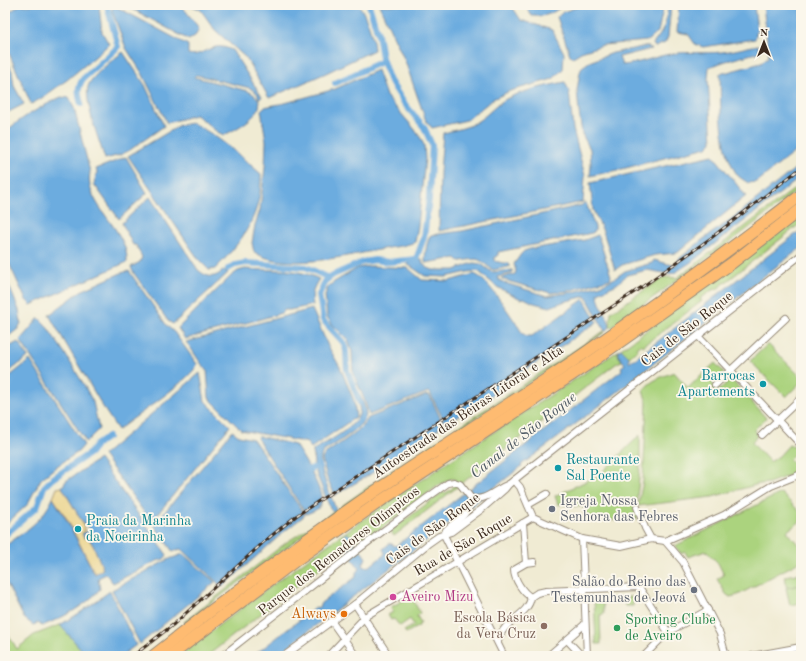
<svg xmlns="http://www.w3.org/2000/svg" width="806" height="661" font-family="'Old Standard TT',serif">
	<rect width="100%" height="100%" fill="#fbf7ec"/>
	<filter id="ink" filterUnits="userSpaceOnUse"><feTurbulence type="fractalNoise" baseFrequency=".025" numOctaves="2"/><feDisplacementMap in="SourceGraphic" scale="8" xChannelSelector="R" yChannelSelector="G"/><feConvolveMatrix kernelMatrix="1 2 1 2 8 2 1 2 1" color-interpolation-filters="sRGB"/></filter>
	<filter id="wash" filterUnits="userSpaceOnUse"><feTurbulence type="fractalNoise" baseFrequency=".012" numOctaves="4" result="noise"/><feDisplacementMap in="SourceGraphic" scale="16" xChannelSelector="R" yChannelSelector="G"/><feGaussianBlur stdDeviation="0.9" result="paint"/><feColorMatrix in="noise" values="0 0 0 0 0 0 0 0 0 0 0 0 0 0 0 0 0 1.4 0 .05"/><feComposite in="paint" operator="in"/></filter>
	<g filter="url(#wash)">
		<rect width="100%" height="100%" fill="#f0ebd3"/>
		<g fill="#abd37e" stroke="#737e4e">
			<path d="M 801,184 L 801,188 L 734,239 L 611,328 L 610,326 L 611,312 L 664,277 L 677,278 Z"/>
			<path d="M 801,216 L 801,223 L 717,289 L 712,290 L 700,299 L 702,301 L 643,346 L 642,344 L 637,348 L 638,350 L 629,357 L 621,349 L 714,281 Z"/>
			<path d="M 604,331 L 605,332 C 528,385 448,435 371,488 C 307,531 246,577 185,623 L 184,622 L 287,542 L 332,513 L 372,484 Z"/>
			<path d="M 768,344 L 801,377 L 801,382 L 786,397 L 750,361 Z"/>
			<path d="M 618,351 L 618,355 L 622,361 L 617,363 L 394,536 L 390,531 L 443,492 L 445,493 C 452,489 455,488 455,479 L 451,479 L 439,485 L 357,547 L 351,536 L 347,533 L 344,535 L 343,543 L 348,553 L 342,558 L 338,554 L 207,656 L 179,656 C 233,614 288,573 344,533 C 433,470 526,412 618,351 Z"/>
			<path d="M 715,363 L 724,372 L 712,383 L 718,391 L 731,379 L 766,418 L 754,430 L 758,434 L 752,443 L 770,462 L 779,456 L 789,445 L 791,446 L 793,445 L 798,449 L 794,453 L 795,454 L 789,460 L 796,466 L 801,462 L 801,471 L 769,483 L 759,484 L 712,497 L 638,506 L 643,481 L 647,402 L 643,391 C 650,380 662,377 674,372 L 688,388 Z"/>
			<path d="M 640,435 L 640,469 L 636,508 L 637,519 L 620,521 L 584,516 L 584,507 L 558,504 L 555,496 L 599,475 Z"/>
			<path d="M 781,493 L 801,513 L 801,521 L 787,531 L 801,548 L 801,561 L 738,595 L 730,597 L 726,594 L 717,579 L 724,575 L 718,563 L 706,551 L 688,557 L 685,552 L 681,554 L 675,546 Z"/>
			<path d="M 801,573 L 801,585 L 787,588 L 785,576 Z"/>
			<path d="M 801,585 L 801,603 L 790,605 L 786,588 Z"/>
			<path d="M 411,596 L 420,613 L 417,616 L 421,623 L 419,624 L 419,626 L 406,633 L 404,631 L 414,625 L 410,619 L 400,626 L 394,619 L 391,620 L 388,615 L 393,612 L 391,607 Z"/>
			<path d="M 633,597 L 633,606 L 625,606 L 624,599 L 603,600 L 604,614 L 600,615 L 601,644 L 596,644 L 594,599 Z"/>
			<path d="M 60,625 L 87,656 L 5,656 L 5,629 L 17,649 L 34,635 Z"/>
		</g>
		<path fill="#eeda9e" stroke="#94825e" d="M 62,487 C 70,500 88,523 84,538 L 88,537 L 94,547 L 104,569 L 95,574 L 67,519 L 53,498 L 57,488 Z"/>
		<g fill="#6cacdf" stroke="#546b7e">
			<path d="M 20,5 L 99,5 L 102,32 L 109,44 C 96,57 81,68 67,80 C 55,88 44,98 31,104 L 5,44 L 5,15 Z"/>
			<path d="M 113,5 L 188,45 L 188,54 C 198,57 206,49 216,47 C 222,46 227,48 232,50 L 262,97 L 259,99 L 257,93 L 250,88 L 196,75 L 194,77 L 248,91 C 279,106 239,128 224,135 C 212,131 207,121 195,115 L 167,123 L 142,73 L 126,48 L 112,11 Z"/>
			<path d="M 125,5 L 179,5 L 185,10 L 199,28 L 196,35 L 189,40 Z"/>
			<path d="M 184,5 L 359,5 C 367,17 373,35 374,50 L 326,73 L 269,98 L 246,58 L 215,30 L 200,9 L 192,6 L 187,7 Z"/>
			<path d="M 379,5 L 511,5 L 521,20 L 552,30 L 564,53 L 563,69 L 553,79 L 510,91 L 493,99 L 467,120 L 432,128 L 426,121 L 405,61 Z"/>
			<path d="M 524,5 L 565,5 C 551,13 549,17 532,16 Z"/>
			<path d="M 583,5 L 664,5 L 658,32 L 647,41 L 603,45 L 581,52 L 573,57 L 570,55 L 557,17 L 563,12 Z"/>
			<path d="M 668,5 L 671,5 L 668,37 L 665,43 L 655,47 L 653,44 C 665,29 666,24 668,5 Z"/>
			<path d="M 679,5 L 754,5 L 757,30 L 755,39 L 703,47 L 695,44 L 688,34 L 677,32 Z"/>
			<path d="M 763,5 L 801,5 L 801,147 L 757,182 L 748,183 C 744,180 738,177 736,173 C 719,146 721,105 720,74 L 761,63 L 769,56 Z"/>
			<path d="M 758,45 L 760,52 L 726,61 L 709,67 L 708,79 L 712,142 L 707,147 L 618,170 L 590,176 L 591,164 L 590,149 L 582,134 L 579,112 L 577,90 L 580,72 L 582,67 L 589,62 L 613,53 L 647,46 L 651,49 L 619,57 L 622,65 C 638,64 653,57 670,54 C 687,51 704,54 722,52 C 734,51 746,47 758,45 Z"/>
			<path d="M 123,52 L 145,85 L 164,126 L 130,150 L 120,155 L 105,159 C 100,143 82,97 89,84 C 93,75 115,58 123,52 Z"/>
			<path d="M 5,57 L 12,71 L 14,86 L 24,104 L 5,114 Z"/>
			<path d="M 377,70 L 386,96 L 412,126 L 420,137 L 424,145 L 425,159 L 418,226 L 415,242 C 403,247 390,247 378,250 C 345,256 284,272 254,252 L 252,243 L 255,225 L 260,210 L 265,167 L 266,141 L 261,110 L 264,107 L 285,103 L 335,89 Z"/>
			<path d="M 565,82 L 569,91 L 573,129 L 585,176 L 583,202 L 439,231 L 440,173 L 443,133 C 455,130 468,128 478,121 C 489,114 496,104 508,98 C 525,90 546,86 565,82 Z"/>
			<path d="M 61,97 L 69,98 L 74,108 L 90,172 C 83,205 129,229 127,262 L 31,305 L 26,300 L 5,255 L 5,132 C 22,117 41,107 61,97 Z"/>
			<path d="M 192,123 C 218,135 239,155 261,174 C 262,214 243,241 215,269 L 209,270 L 199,260 L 128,156 L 180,125 Z"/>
			<path d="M 713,155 L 746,196 L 677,253 L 655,255 L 622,265 L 615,270 L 603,231 L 593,210 L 590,183 Z"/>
			<path d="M 126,157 L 147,193 L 119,219 L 94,184 L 97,172 L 96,169 Z"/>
			<path d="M 801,164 L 801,177 L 690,263 L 674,273 L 669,274 L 647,270 L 627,275 L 617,284 L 598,293 C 598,307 609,315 610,327 L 605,331 L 586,296 L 563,302 L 550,307 L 534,303 L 524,298 L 521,299 L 497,287 L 478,271 L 468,272 L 446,277 L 425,276 L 407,264 L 416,259 L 422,259 L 423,264 L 428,268 L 433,270 L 455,270 L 467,265 L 474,263 L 481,264 L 492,272 L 512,270 L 513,271 L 512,273 L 497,277 L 499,280 L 505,283 L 547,296 L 554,295 L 573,292 L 601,285 L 615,278 L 625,271 L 652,263 L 654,260 L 668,264 L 676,265 L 679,259 L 702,240 L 729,221 Z"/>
			<path d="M 150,197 L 198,270 C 208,278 214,279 224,270 L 228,273 L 173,324 L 168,321 L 133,272 L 131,267 L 140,262 L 142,257 L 136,245 L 133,245 L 122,223 Z"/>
			<path d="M 584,203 L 586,203 L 595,227 L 595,231 L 592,233 L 498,252 L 498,255 L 495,257 L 495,261 L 503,263 L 509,263 L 510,266 L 508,267 L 493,270 C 476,258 482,258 461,261 L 459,261 L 456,258 L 425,263 C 425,255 426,242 431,235 L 462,231 L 565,209 L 582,205 Z"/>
			<path d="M 801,230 L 801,248 L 769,272 L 741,295 L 740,295 L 737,297 L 737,298 L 715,314 L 715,315 L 634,379 L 631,380 L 632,381 L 569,429 L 567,430 L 567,431 L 521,465 L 522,466 L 443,528 L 441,527 L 441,529 L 276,656 L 253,656 L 315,608 L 319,607 L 321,603 L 356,577 L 356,572 L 360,569 C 352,557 342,551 344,535 L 347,533 L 351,536 L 366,558 L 363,564 L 364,567 L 370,566 L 384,555 L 385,553 L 383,549 L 390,543 L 393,545 L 396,546 L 622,370 L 621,367 L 625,364 L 618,355 L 618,351 L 621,349 L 629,357 L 629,362 L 633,359 L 635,359 Z"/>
			<path d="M 598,235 L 611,276 L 610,279 L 568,291 L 551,293 L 504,280 L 501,278 L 515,274 L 516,271 L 514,264 L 521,254 L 524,251 L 530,249 L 585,240 Z"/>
			<path d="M 370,266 L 408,268 L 422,280 L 449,281 L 474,274 C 487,277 515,322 523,334 L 527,336 L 532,336 L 584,299 L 597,322 L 517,376 L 506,386 L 448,423 L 445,423 L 430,393 L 428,392 L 369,415 L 365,401 L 353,373 L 352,352 L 348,340 L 332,324 L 327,317 L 325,295 L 328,287 L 334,282 L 358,268 Z"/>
			<path d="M 245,269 C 270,271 295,267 319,279 C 313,288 311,294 313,305 L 290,310 L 285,310 L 281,313 L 261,319 L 185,339 L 178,328 L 231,276 L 238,271 Z"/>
			<path d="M 129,271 L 167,326 L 174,332 L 197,364 C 196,376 130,420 118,430 L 106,412 L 49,315 L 81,291 L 121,273 Z"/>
			<path d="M 5,276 L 19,310 L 21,323 L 18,329 L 5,339 Z"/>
			<path d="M 312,309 L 328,346 L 340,367 L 354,401 L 356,417 L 311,448 L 307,443 L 304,442 L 241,430 L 209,398 L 207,370 C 199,363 194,351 186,342 Z"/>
			<path d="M 39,318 L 45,324 L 64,352 L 84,385 L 93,402 L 99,429 L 86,442 L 20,340 Z"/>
			<path d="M 18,342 L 28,357 L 5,375 L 5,349 Z"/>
			<path d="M 30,360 L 84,445 L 78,452 L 57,466 L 41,479 L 27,505 L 5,525 L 5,380 Z"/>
			<path d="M 200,373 L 205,401 L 230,426 L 151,522 L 103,455 Z"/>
			<path d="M 359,394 C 363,401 366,407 366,415 C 364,428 333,445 323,452 C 315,463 332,497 336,510 L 333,512 L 331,510 L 314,468 L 313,450 C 324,444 356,427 359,414 C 361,409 357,401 355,396 Z"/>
			<path d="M 426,395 L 430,396 L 443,424 L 442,426 L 369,475 L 335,495 L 327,478 L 322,459 L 325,454 C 337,445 363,430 368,418 Z"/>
			<path d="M 232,431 L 239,436 L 253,439 L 305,515 L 286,530 L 222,587 L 184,551 L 180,549 L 173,552 L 154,525 Z"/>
			<path d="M 258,436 L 295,445 C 302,456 325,491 321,504 C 319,510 311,512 306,514 L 257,438 Z"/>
			<path d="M 99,459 L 167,555 L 164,559 L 157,561 L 113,583 L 106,574 L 98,578 L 100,589 C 85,607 63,617 42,626 L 38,623 L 33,625 L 24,618 L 5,580 L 5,546 C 25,531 42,522 53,498 L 66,519 L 95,574 L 103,569 L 94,547 L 88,537 L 84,538 L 82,533 L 85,533 L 90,530 L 88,526 L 84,525 L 62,487 L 66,481 Z"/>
			<path d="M 183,554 L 215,582 L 140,644 L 112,590 L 167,560 Z"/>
			<path d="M 110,591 L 136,645 L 121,656 L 87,656 L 60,625 L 81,612 Z"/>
		</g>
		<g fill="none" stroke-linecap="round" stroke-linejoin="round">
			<g stroke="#6cacdf" stroke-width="6">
				<path d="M 369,5 L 378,34 L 382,58 L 389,79 L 404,103 L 424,127 L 432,145 L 429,198 L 424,238 L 416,259 L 419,265"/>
				<path d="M 335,83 L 383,61"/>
				<path d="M 81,104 C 78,94 77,88 83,79 L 118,47 L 107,5"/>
				<path d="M 228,269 L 235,265 L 246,263 L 306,267 L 329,278"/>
				<path d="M 360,403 L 347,370 L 346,350 L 343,342 L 323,320 L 319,295 L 325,281 L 333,275 L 363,262 L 375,260 L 388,262 L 416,259"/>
				<path d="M 310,469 L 319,466"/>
				<path d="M 5,535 L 37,507 L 44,487 L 52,479 L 90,453 L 96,445 L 108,437"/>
			</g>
		</g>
	</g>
	<g filter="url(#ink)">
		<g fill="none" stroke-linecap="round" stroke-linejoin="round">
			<g stroke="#968a78" stroke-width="8">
				<g id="street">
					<path d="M 698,336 L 801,445"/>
					<path d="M 715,385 L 786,318"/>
					<path d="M 762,435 L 801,398"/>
					<path d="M 514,480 L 520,487 L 533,517"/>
					<path d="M 471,498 C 486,502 495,489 509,484"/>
					<path d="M 528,505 L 547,494"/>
					<path d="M 637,507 L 645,528 L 651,539"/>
					<path d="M 533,517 L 582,539 L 621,546 L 651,539 L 665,541 L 683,562 L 720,634 L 726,656"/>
					<path d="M 523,523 L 526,563"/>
					<path d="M 444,535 L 504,656"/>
					<path d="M 444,535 L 446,530 C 456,521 471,513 471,498"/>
					<path d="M 582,539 L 587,656"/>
					<path d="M 665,541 L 724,515 L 771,486 L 801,474"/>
					<path d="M 531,597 L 537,593 L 546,591 L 639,587 L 668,632"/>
					<path d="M 531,597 C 523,593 514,579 514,570 L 526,563 L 534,562"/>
					<path d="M 355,604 L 389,656"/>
					<path d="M 332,622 L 356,656"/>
					<path d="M 567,640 L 582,656"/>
					<path d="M 498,642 C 502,620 529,616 531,597"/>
					<path d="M 222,656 L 359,549 L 427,498 L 448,483 L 454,482 L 460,484 L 471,498"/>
					<path d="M 284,656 L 355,604 L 429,543 L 439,536 L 451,532 L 482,509 L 505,489 L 509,484 L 801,255"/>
					<path d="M 328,656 L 366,616 L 533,517"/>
					<path d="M 548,656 L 585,624"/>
					<path d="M 644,656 L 668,632 L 708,610"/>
					<path d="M 752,656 L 801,647"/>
				</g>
			</g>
			<g stroke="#968a78" stroke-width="13">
				<g id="highway">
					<path d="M 153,656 C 225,599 299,544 374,492 C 444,445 515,401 585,353 C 658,302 730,250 801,195"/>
					<path d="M 170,656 L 295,561 L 382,500 L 590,363 L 732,263 L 801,209"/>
				</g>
			</g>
			<use href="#street" stroke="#fff" stroke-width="6"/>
			<use href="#highway" stroke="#febb71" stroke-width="11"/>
			<g stroke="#3b2a1e" stroke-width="3">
				<path id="rail" d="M 133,656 L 174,624 L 265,541 L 296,516 L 642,287 L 711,238 L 801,168"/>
			</g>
			<use href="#rail" stroke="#fbf7ec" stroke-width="1.5" stroke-dasharray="4.5" stroke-linecap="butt"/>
		</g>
	</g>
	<g fill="#0f9aa8" stroke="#fbf7ec" stroke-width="1.5">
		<circle cx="763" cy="384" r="4"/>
		<circle cx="558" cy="468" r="4"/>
		<circle cx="78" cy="529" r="4"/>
	</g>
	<g fill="#6b7280" stroke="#fbf7ec" stroke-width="1.5">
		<circle cx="552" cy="509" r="4"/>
		<circle cx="694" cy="590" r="4"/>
	</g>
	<circle fill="#d1479c" stroke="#fbf7ec" stroke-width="1.5" cx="393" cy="597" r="4"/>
	<circle fill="#e8710a" stroke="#fbf7ec" stroke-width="1.5" cx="344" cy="614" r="4"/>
	<circle fill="#8d6e63" stroke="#fbf7ec" stroke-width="1.5" cx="544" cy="626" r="4"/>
	<circle fill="#2e9e5b" stroke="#fbf7ec" stroke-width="1.5" cx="617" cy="628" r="4"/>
	<g text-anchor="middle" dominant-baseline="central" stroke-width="3.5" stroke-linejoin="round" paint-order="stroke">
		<g font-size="14" fill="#3b2a1e" stroke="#fbf7ec">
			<text transform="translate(687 329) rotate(-38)">Cais de São Roque</text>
			<text transform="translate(468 412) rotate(-34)">Autoestrada das Beiras Litoral e Alta</text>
			<text transform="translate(433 529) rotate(-36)">Cais de São Roque</text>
			<text transform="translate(463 545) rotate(-30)">Rua de São Roque</text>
			<text transform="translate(339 551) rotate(-38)">Parque dos Remadores Olímpicos</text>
		</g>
		<g font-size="14" fill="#0d838f" stroke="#fbf7ec" text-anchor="start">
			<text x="755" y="376" text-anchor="end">Barrocas<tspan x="755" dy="16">Apartements</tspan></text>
			<text x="566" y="460">Restaurante<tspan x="566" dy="16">Sal Poente</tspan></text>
			<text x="86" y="521">Praia da Marinha<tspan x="86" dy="16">da Noeirinha</tspan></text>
		</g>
		<g font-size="14" fill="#5b616d" stroke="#fbf7ec" text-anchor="start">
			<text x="560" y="501">Igreja Nossa<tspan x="560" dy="16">Senhora das Febres</tspan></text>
			<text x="686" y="582" text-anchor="end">Salão do Reino das<tspan x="686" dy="16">Testemunhas de Jeová</tspan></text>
		</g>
		<g font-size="14" fill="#b23c85" stroke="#fbf7ec" text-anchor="start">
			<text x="401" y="597">Aveiro Mizu</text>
		</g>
		<g font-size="14" fill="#c56008" stroke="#fbf7ec" text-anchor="end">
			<text x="336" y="614">Always</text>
		</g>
		<g font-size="14" fill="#785e54" stroke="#fbf7ec" text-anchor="end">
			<text x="536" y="618">Escola Básica<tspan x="536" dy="16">da Vera Cruz</tspan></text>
		</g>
		<g font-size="14" fill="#27864d" stroke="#fbf7ec" text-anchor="start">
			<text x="625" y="620">Sporting Clube<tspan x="625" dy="16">de Aveiro</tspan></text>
		</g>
		<g font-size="15" font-style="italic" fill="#4c5862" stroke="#fbf7ec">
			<text transform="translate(524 436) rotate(-38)">Canal de São Roque</text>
		</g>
	</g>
	<rect width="806" height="661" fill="none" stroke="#fbf7ec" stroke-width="20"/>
	<g transform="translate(764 42)" stroke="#fbf7ec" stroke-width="3" paint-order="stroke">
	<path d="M0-3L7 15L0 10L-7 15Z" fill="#3b2a1e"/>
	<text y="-6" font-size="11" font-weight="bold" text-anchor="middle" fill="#3b2a1e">N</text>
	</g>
</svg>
